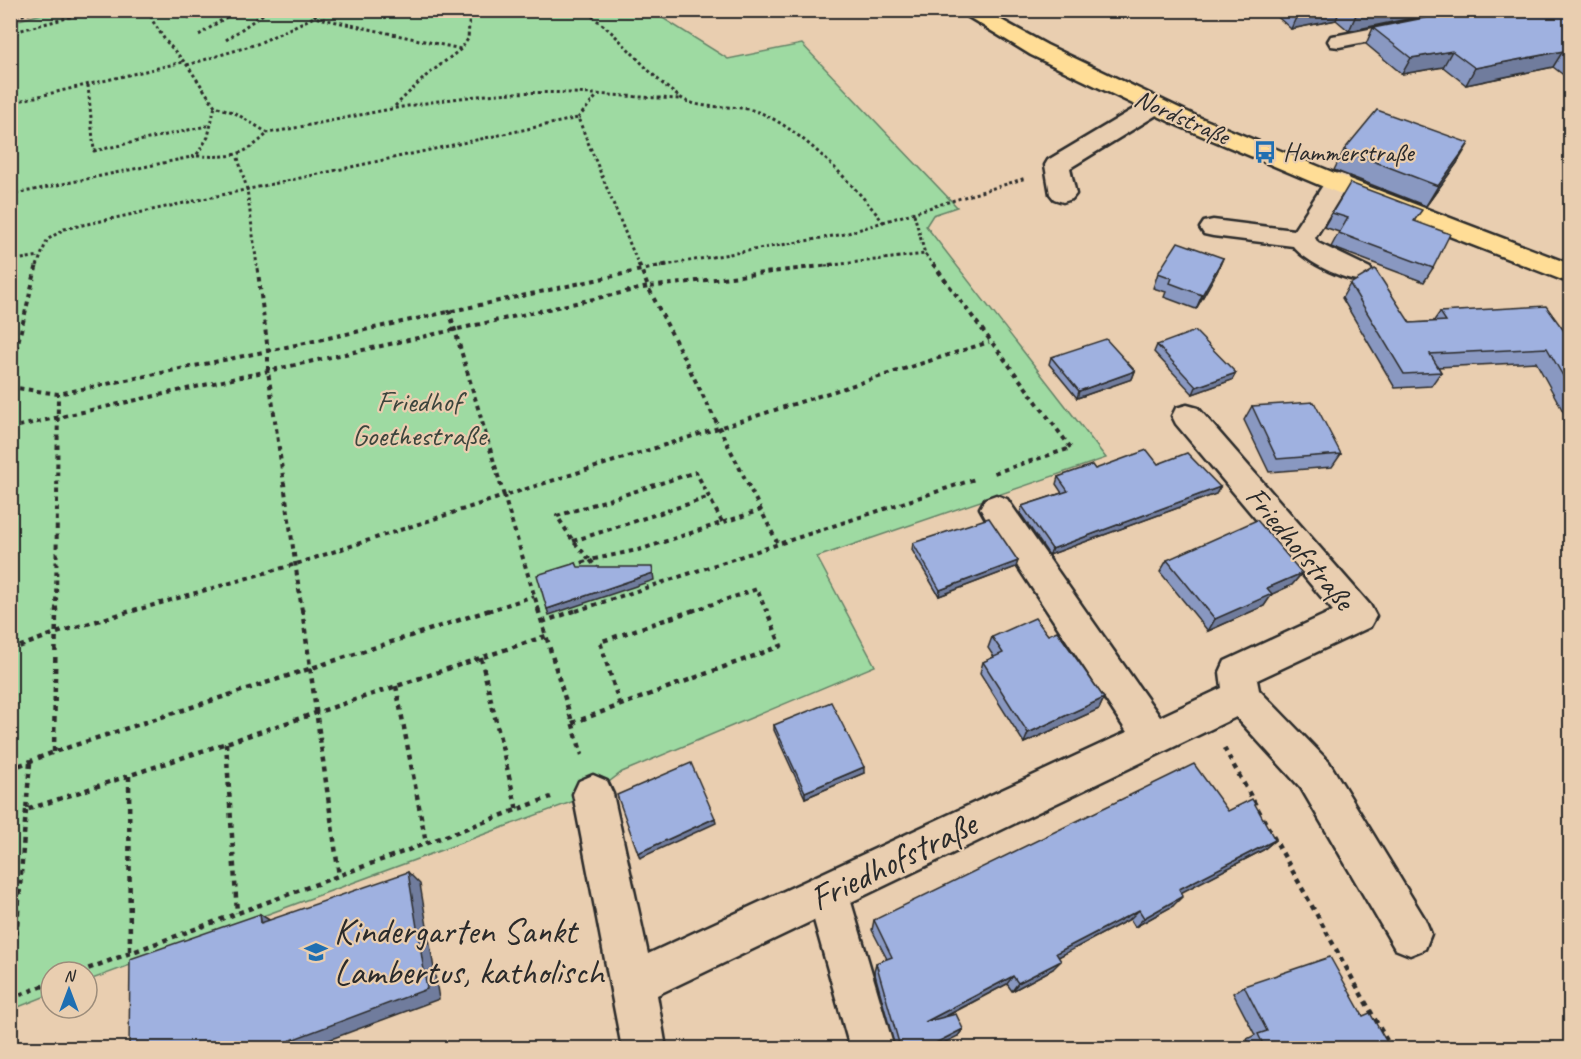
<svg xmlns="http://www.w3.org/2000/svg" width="1581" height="1059" font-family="Caveat,sans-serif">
	<rect width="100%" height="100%" fill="#e9ceb0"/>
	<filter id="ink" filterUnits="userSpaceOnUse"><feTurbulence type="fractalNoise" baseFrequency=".0167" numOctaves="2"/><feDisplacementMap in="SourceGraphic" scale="12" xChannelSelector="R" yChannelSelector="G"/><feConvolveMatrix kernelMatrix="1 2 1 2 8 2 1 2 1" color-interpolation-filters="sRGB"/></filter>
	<g filter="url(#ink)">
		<path fill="#9edaa2" stroke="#648266" stroke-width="1.5" d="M 57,10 L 650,10 L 728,59 L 802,44 L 957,207 L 933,215 L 926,226 L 1106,458 L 817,557 L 875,666 L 622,772 L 593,794 L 87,981 L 87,972 L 51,972 L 51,994 L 11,1010 L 11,22 Z"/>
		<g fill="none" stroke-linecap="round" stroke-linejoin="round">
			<g stroke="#2b2b2b" stroke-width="5">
				<g id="minor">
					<path d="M 1464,10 L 1509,10 L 1499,16 L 1339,47 L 1331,46 L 1328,41 L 1331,36 L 1339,35 Z"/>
					<path d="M 1155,99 L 1163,101 L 1167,106 L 1163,111 L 1070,168 L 1076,194 L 1072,199 L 1063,202 L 1054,199 L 1050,194 L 1045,165 L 1048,160 L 1147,101 Z"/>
					<path d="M 1338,173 L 1347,176 L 1350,181 L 1315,238 L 1318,243 L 1370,268 L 1374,274 L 1370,280 C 1351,285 1305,262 1293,246 L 1213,236 L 1204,234 L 1200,228 L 1204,222 L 1213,220 L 1294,230 L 1329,176 Z"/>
					<path d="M 1187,405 L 1198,408 L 1370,605 L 1376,616 L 1370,627 L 1257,680 L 1259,690 L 1329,762 L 1425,919 L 1431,934 L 1425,949 L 1410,955 L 1395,949 L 1301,788 L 1236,717 L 851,902 L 894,1048 L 850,1048 L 814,920 L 657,995 L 666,1048 L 622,1048 L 573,794 L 579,781 L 593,775 L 607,781 L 613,794 L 648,954 L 1127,732 L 985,517 L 980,508 L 985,499 L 996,495 L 1007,499 L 1160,717 L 1222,688 L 1220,672 L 1225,661 L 1333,611 L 1176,424 L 1172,416 L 1176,408 Z"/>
				</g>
			</g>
			<g stroke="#2b2b2b" stroke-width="5">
				<path id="major" d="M 957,10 L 983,10 L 1047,45 L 1196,116 L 1349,179 L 1570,264 L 1570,283 L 1331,190 L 1179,126 L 1031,55 Z"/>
			</g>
			<g stroke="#2b2b2b" stroke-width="3" stroke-dasharray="3 3" stroke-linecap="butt">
				<path d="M 150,10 L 152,20 L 165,40 L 187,65 L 215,106 L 235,113 L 268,133 C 345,119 421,100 499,94 C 560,89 621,97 682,99"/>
				<path d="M 320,10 L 314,17 L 461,49"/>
				<path d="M 582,10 C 621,33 644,73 681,98 C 701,111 730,104 752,110 C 796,122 856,187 883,222 L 845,234 L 660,266"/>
				<path d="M 10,18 L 44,10"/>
				<path d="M 188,18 L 200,10"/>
				<path d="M 10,33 L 97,10"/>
				<path d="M 199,35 L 237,10"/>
				<path d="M 226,40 L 269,10"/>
				<path d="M 187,65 L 257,44 L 314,17"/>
				<path d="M 88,85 L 94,151 L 211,125"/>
				<path d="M 10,103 L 183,62"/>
				<path d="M 395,106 L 426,76 L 461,49 L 468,39 L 470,10"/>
				<path d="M 578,118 L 596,97"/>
				<path d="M 197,156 C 231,157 242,158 268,133"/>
				<path d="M 238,158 L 247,189 L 257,266"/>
				<path d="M 10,195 L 196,156 L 208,137 L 215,106"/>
				<path d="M 914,214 L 925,254 L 934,266"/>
				<path d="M 883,222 L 1026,178"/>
				<path d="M 10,261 L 39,256"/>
				<path d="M 37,266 L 47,240 L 64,229 L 578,118 L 639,266"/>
				<path d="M 825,266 L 925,254"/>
			</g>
			<g stroke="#2b2b2b" stroke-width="4" stroke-dasharray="4.5 4.5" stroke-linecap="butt">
				<path d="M 639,264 L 648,287 L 838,264"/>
				<path d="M 933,264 L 1071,448 L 994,473"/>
				<path d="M 449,310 L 504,496 L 989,342"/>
				<path d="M 10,376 L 37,264"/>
				<path d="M 10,387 L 58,394 L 268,351 L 257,264"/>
				<path d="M 10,428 L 648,287 L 777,542"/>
				<path d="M 722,522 L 696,472 L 557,516 L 573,541 L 590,560 L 642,549 L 761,510"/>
				<path d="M 573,541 L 710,497"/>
				<path d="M 573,565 L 590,560 L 599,570"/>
				<path d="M 56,611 L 58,394"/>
				<path d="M 133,611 L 296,564 L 504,496 L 539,611"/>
				<path d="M 302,611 L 268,371 L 268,351 L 669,264"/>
				<path d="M 488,611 L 534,596"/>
				<path d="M 576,611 L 975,479"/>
				<path d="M 692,611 L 757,589 L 766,611"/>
			</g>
			<g stroke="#2b2b2b" stroke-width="4.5" stroke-dasharray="5 5" stroke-linecap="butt">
				<path d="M 302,609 L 339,876"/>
				<path d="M 538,609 L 582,755"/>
				<path d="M 542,622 L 580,609"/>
				<path d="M 10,650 L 56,633 L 138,609"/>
				<path d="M 481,658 L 517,810"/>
				<path d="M 396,686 L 426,843"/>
				<path d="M 620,705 L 600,642 L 697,609"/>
				<path d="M 572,723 L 781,646 L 766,609"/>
				<path d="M 226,743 L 237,913"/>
				<path d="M 1224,748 L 1391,1048"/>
				<path d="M 54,752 L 56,609"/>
				<path d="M 30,763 L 26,810 L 546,636"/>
				<path d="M 10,769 L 54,752 L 493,609"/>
				<path d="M 129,776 L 130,953"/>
				<path d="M 26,810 L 14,964 L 17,996 L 51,983"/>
				<path d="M 79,972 L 551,797"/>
			</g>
			<use href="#minor" fill="#e9ceb0" fill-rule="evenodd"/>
			<use href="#major" fill="#ffdd96" fill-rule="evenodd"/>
		</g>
		<g fill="#8998c1" stroke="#2b2b2b" stroke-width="1.5">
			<path d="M 1270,10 L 1450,10 L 1349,31 L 1336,20 L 1291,29 Z"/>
			<path d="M 1570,10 L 1570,80 L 1553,67 L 1466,85 L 1443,67 L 1402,74 L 1366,44 L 1373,28 Z"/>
			<path d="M 1344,150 L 1457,163 L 1426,206 L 1334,170 Z"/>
			<path d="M 1332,213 L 1415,221 L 1433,268 L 1424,282 L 1331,247 L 1339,232 L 1324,227 Z"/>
			<path d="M 1223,258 L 1217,272 L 1196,309 L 1164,297 L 1166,292 L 1153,288 L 1158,273 Z"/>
			<path d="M 1350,284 L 1410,323 L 1433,322 L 1440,312 L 1570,339 L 1570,424 L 1536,362 L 1438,367 L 1441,372 L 1431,386 L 1395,388 L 1342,298 Z"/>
			<path d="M 1157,345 L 1236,373 L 1232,380 L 1193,394 L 1154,352 Z"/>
			<path d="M 1051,357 L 1135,371 L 1132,379 L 1077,398 L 1049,364 Z"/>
			<path d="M 1252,406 L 1341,454 L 1332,467 L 1269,472 L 1244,420 Z"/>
			<path d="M 1158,464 L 1220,487 L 1216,494 L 1049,555 L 1020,513 L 1022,506 L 1062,493 L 1056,484 L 1058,477 L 1095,469 Z"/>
			<path d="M 913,543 L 1016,567 L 939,596 L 912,550 Z"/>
			<path d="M 1167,560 L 1302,573 L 1292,585 L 1272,594 L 1264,606 L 1208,631 L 1160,572 Z"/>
			<path d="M 1048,635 L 1104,698 L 1099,709 L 1024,743 L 980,673 L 983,662 L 994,657 L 988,648 L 992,637 Z"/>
			<path d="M 774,725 L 864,773 L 805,798 L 774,730 Z"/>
			<path d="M 1228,811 L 1275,840 L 1263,850 L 1181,892 L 1173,906 L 1135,927 L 1130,919 L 1058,957 L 1053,969 L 1012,991 L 1007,984 L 945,1017 L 963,1029 L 958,1036 L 894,1043 L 874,971 L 876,963 L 887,959 L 872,930 L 874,920 Z"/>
			<path d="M 1244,986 L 1363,1016 L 1390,1048 L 1251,1048 L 1247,1039 L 1255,1035 L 1233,993 Z"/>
		</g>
		<g fill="#6f7c9d" stroke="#2b2b2b" stroke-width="1.5">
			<path d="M 1308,10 L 1340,10 L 1336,20 L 1291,29 L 1298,13 Z"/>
			<path d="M 1377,10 L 1450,10 L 1349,31 L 1356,15 Z"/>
			<path d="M 1452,51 L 1443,67 L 1402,74 L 1411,58 Z"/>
			<path d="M 1563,51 L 1553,67 L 1466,85 L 1475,68 Z"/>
			<path d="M 1469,143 L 1457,163 L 1426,206 L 1438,186 Z"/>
			<path d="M 1223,258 L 1217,272 L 1196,309 L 1202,295 Z"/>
			<path d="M 1135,371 L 1132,379 L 1077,398 L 1079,391 Z"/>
			<path d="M 1236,373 L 1232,380 L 1193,394 L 1196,387 Z"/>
			<path d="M 1220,487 L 1216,494 L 1049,555 L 1052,549 Z"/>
			<path d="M 1018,561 L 1016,567 L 939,596 L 940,590 Z"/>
			<path d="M 653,573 L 654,580 L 549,615 L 547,609 Z"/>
			<path d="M 1302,573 L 1292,585 L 1272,594 L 1264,606 L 1208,631 L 1215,619 L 1267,588 Z"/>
			<path d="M 10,673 L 13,675 L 10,698 Z"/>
			<path d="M 1104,698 L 1099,709 L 1024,743 L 1028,733 Z"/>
			<path d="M 864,767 L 864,773 L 805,798 L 805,792 Z"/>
			<path d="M 715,818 L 716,823 L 640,858 L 638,853 Z"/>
			<path d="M 1275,840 L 1263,850 L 1169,899 L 1179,889 Z"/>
			<path d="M 408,872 L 420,884 L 439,999 L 307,1048 L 270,1048 Z"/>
			<path d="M 1183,896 L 1173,906 L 1135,927 L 1144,918 Z"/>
			<path d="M 1139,910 L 1130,919 L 1049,962 L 1056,953 Z"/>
			<path d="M 260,914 L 277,925 L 261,923 Z"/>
			<path d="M 1061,961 L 1053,969 L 1012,991 L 1018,983 Z"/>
			<path d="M 1013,976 L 1007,984 L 921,1029 L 925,1022 Z"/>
			<path d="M 963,1029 L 958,1036 L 934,1048 L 926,1048 Z"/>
		</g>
		<g fill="#9fb1e0" stroke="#2b2b2b" stroke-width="1.5">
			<path d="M 1295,10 L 1308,10 L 1298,13 Z"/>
			<path d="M 1351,10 L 1377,10 L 1356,15 Z"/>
			<path d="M 1465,10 L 1570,10 L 1570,56 L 1563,51 L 1475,68 L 1452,51 L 1411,58 L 1373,28 Z"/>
			<path d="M 1377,110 L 1469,143 L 1438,186 L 1344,150 Z"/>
			<path d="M 1350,183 L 1422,210 L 1414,221 L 1450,234 L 1433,268 L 1339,233 L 1348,218 L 1332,213 Z"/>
			<path d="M 1178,242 L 1223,258 L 1202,295 L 1170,283 L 1172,278 L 1158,273 Z"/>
			<path d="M 1375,269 L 1410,323 L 1446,321 L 1440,312 L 1546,306 L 1570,339 L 1570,388 L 1547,348 L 1430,354 L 1441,372 L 1404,374 L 1350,284 Z"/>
			<path d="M 1195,331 L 1236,373 L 1196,387 L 1157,345 Z"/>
			<path d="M 1106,339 L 1135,371 L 1079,391 L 1051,357 Z"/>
			<path d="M 1314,402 L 1341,454 L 1277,459 L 1252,406 Z"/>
			<path d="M 1147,450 L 1158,464 L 1187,453 L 1220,487 L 1052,549 L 1022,506 L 1068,491 L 1058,477 L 1092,465 L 1095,469 Z"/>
			<path d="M 989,518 L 1018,561 L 940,590 L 913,543 Z"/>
			<path d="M 1257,520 L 1302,573 L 1267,588 L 1272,594 L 1215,619 L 1167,560 Z"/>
			<path d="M 576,563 L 578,567 L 652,567 L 653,573 L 547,609 L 537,575 Z"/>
			<path d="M 1035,618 L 1048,635 L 1057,631 L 1104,698 L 1028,733 L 983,662 L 1003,653 L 992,637 Z"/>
			<path d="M 831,702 L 864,767 L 805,792 L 774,725 Z"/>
			<path d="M 691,763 L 715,818 L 638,853 L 617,795 Z"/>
			<path d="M 1194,764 L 1228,811 L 1252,799 L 1275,840 L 1179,889 L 1183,896 L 1144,918 L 1139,910 L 1056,953 L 1061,961 L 1018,983 L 1013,976 L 925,1022 L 956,1014 L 963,1029 L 926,1048 L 841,1048 L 856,1044 L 899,1043 L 876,963 L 892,957 L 874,920 Z"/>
			<path d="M 408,872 L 427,989 L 270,1048 L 129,1048 L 130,959 L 260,914 L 261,923 Z"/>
			<path d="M 1330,957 L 1363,1016 L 1370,1013 L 1390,1048 L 1265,1048 L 1258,1034 L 1267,1031 L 1244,986 Z"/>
		</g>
	</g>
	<defs>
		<g id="bus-bare" transform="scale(1.8)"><path d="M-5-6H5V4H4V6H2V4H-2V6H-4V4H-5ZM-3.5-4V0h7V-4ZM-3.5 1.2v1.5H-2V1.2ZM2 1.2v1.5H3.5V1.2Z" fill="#1f6fb2" stroke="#e9ceb0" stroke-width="2.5" paint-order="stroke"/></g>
		<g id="school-bare" transform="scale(1.8)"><path d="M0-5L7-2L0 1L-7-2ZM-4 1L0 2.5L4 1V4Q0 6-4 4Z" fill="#1f6fb2" stroke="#e9ceb0" stroke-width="2.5" paint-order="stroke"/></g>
	</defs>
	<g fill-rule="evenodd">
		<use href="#bus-bare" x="1265" y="152"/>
		<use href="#school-bare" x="316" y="952"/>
	</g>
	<g text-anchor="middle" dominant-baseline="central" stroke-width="4.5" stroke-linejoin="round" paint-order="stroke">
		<g font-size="26" fill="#2b2b2b" stroke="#e9ceb0">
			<text transform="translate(1182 117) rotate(24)">Nordstraße</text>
		</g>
		<g font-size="26" fill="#2b2b2b" stroke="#e9ceb0" text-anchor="start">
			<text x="1283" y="152">Hammerstraße</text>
		</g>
		<g font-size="30" fill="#3c453d" stroke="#e9ceb0">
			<text x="419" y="401">Friedhof<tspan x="419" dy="34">Goethestraße</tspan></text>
		</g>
		<g font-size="30" fill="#2b2b2b" stroke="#e9ceb0">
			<text transform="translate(1300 548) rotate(50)">Friedhofstraße</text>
		</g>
		<g font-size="36" fill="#2b2b2b" stroke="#e9ceb0">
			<text transform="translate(893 861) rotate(-26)">Friedhofstraße</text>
		</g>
		<g font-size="36" fill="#2b2b2b" stroke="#e9ceb0" text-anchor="start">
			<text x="334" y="931">Kindergarten Sankt<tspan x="334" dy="41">Lambertus, katholisch</tspan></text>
		</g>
	</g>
	<rect width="1581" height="1059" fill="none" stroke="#e9ceb0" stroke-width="36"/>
	<rect x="18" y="18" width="1545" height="1023" fill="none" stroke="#2b2b2b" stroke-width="2" filter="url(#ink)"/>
	<g transform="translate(69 990)"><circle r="28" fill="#e9ceb0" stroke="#9d8d7b" stroke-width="1.5"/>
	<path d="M0-4.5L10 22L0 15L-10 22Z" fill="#1f6fb2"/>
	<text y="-9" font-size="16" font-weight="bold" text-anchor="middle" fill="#2b2b2b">N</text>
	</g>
</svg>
